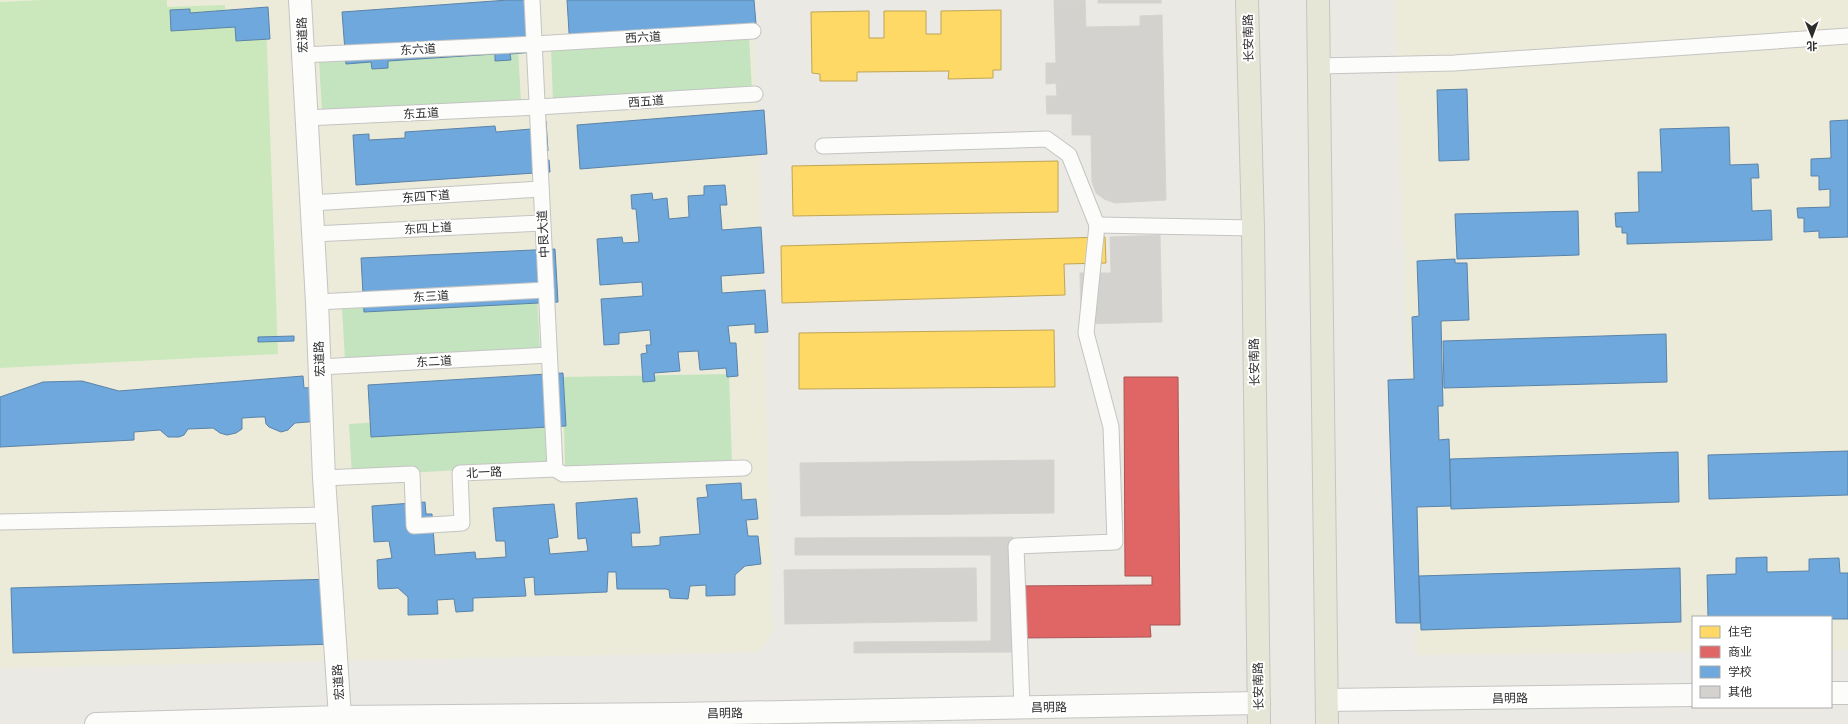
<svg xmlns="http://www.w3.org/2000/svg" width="1848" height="724" font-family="'PT Sans Narrow','Noto Sans SC',sans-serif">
	<rect width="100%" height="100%" fill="#eae9e3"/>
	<g fill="#ecebd9">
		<path d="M 0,0 L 754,0 L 773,630 L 759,652 L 0,668 Z"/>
		<path d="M 1395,0 L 1848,0 L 1848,650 L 1831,650 L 1831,617 L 1693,617 L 1693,652 L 1417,655 Z"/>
	</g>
	<g fill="#c3e4be">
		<path d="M 749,36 L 752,91 L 553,102 L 551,47 Z"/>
		<path d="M 518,48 L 521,102 L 322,113 L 319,59 Z"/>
		<path d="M 537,298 L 540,349 L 345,360 L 342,309 Z"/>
		<path d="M 729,374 L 732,463 L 565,467 L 563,377 Z"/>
		<path d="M 545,413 L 548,465 L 352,476 L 349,424 Z"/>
	</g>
	<path fill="#cbe8bc" d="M 43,0 L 167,0 L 167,7 L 225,5 L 226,22 L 266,20 L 278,354 L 0,368 L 0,2 Z"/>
	<g fill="#ffd966" stroke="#c0a555">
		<path d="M 1001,10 L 1001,70 L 993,70 L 993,78 L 948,79 L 949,71 L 857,72 L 857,81 L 820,81 L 820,74 L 812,73 L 811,12 L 869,11 L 869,38 L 884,38 L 884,11 L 926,11 L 926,34 L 941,34 L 941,11 Z"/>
		<path d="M 1058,161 L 1058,212 L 793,216 L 792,166 Z"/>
		<path d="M 1105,237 L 1106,263 L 1064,264 L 1065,295 L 782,303 L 781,246 Z"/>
		<path d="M 1054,330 L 1055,387 L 799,389 L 799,333 Z"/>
	</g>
	<path fill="#e06666" stroke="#a55" d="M 1124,377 L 1178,377 L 1180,625 L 1150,625 L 1151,637 L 1016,638 L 1015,586 L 1152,585 L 1152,576 L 1125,576 Z"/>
	<g fill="#6fa8dc" stroke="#5b83a7">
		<path d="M 508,0 L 530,0 L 534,52 L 510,54 L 511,60 L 495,61 L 495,54 L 388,61 L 388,68 L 372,69 L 371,62 L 346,64 L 342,12 Z"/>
		<path d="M 567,0 L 754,0 L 757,36 L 570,48 Z"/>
		<path d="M 268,7 L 270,39 L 236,41 L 235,27 L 171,31 L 170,10 L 190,9 L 190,13 Z"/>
		<path d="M 1467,89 L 1469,160 L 1439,161 L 1437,90 Z"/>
		<path d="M 764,110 L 767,154 L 580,169 L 577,125 Z"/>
		<path d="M 1848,120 L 1848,237 L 1819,238 L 1819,231 L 1804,232 L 1804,218 L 1798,218 L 1797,208 L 1830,207 L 1830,189 L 1819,190 L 1819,176 L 1811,176 L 1811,159 L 1831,158 L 1830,121 Z"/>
		<path d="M 546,121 L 548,151 L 533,152 L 533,161 L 549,160 L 550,172 L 356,185 L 353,135 L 369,134 L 369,140 L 405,138 L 405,132 L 495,126 L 496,132 L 531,129 L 531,122 Z"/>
		<path d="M 1729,127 L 1730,165 L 1758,164 L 1759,178 L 1751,178 L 1752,211 L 1771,210 L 1772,240 L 1627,244 L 1627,233 L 1622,233 L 1622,227 L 1616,227 L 1615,213 L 1639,212 L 1638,172 L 1662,172 L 1660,129 Z"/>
		<path d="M 725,185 L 727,205 L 720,205 L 722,230 L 761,227 L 764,273 L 721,276 L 722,293 L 765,290 L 768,332 L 755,333 L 755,324 L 728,326 L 730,343 L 736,343 L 738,376 L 727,377 L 726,368 L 700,370 L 698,351 L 678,352 L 680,371 L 654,373 L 655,381 L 643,382 L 641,354 L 647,353 L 646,345 L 651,345 L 650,330 L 619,333 L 619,344 L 604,345 L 601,299 L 643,296 L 642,282 L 600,285 L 597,239 L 622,237 L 623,243 L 639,242 L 636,209 L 632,209 L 631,195 L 652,193 L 653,200 L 667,198 L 669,219 L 689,217 L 688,196 L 704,195 L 704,186 Z"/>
		<path d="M 1578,211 L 1579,255 L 1457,259 L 1455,214 Z"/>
		<path d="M 555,249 L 558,302 L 364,312 L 361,258 Z"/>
		<path d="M 1455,259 L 1455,263 L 1467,263 L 1469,320 L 1441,321 L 1443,406 L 1438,406 L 1439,440 L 1449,439 L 1451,506 L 1417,507 L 1420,623 L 1396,623 L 1388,380 L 1414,379 L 1412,317 L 1419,316 L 1417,261 Z"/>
		<path d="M 1666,334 L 1667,382 L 1444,388 L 1443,341 Z"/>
		<path d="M 294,336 L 294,341 L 258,342 L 258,337 Z"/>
		<path d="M 563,373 L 566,426 L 371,437 L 368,385 Z"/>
		<path d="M 303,376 L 304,388 L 319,387 L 321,421 L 295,423 L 288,430 L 281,432 L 269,427 L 266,424 L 265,417 L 259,417 L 242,418 L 242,429 L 236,433 L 227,435 L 220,433 L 213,428 L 188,429 L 184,435 L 179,437 L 168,437 L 160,430 L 134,432 L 134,440 L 0,447 L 0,397 L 43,382 L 82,381 L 119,391 Z"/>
		<path d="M 1848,451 L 1848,495 L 1709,499 L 1708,455 Z"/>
		<path d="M 1678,452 L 1679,502 L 1451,509 L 1450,459 Z"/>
		<path d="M 741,483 L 742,500 L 756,499 L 758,519 L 746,520 L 748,536 L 758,536 L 761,564 L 745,566 L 735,575 L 735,595 L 706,596 L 706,585 L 690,586 L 688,599 L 670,598 L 669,590 L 666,589 L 617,589 L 616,572 L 608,572 L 607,592 L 535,595 L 534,577 L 524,578 L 526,596 L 473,598 L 473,611 L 456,612 L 454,599 L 437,600 L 438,614 L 408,615 L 408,597 L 398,588 L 379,589 L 378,587 L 377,560 L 392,558 L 389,541 L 374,542 L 372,506 L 425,502 L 426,514 L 432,514 L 435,555 L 475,552 L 476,559 L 506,557 L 505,541 L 496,541 L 493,508 L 554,504 L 558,537 L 548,539 L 550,554 L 588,551 L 586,538 L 578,539 L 576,503 L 637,498 L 640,533 L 631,533 L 632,547 L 653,546 L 660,545 L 660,537 L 700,534 L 697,498 L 708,497 L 706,485 Z"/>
		<path d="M 1767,557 L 1767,572 L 1809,571 L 1809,559 L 1839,558 L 1840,573 L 1848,573 L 1848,619 L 1831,619 L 1831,617 L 1708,617 L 1707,575 L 1736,574 L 1736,558 Z"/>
		<path d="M 1680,568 L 1681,622 L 1421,630 L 1419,576 Z"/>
		<path d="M 334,579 L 336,644 L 13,653 L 11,588 Z"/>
	</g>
	<g fill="#d3d2ce" stroke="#d5d4cf">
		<path d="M 1054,0 L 1085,0 L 1086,27 L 1140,26 L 1140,16 L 1162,15 L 1166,200 L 1115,203 L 1104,199 L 1096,193 L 1092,182 L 1091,135 L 1072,135 L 1072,114 L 1047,114 L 1046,96 L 1057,96 L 1056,83 L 1046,84 L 1046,63 L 1056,63 Z"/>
		<rect x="1098" y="0" width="63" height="3"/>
		<path d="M 1160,235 L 1162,322 L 1081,324 L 1080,273 L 1111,273 L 1110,237 Z"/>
		<path d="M 1054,460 L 1054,513 L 801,516 L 800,463 Z"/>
		<path d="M 1013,537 L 1013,652 L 854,653 L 854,642 L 991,641 L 991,555 L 795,555 L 795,538 Z"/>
		<path d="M 976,568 L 977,621 L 785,624 L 784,570 Z"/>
	</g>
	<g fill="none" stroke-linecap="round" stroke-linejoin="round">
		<g stroke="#c4c4c3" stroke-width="17">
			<g id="service">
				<path d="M 532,0 L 555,469"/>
				<path d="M 302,55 L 534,44 L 753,31"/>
				<path d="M 1319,66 L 1454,63 L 1848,36"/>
				<path d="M 306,118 L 537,107 L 755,94"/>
				<path d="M 823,146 L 1047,139 L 1069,155 L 1097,225 L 1086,333 L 1111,427 L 1115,542 L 1016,546 L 1022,707"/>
				<path d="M 311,203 L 541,189"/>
				<path d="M 1097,225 L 1253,228"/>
				<path d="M 313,234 L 542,223"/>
				<path d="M 317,302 L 546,290"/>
				<path d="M 319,367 L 549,355"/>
				<path d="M 324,478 L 412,474 L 414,526 L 462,523 L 460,473 L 555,469 L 563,474 L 744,468"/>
				<path d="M 0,522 L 327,515"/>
			</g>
		</g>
		<g stroke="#c4c4c3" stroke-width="24">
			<path id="minor" d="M 300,0 L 317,302 L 324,478 L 340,717"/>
		</g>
		<g stroke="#c4c4c3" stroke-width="24">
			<g id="tertiary">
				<path d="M 1831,693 L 1848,693"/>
				<path d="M 1327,700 L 1693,695"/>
				<path d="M 96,724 L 340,717 L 676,714 L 1259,703"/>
			</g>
		</g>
		<g stroke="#c6c5c2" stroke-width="24">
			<g id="primary">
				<path d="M 1247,0 L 1253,228 L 1259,724"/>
				<path d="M 1318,0 L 1327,724"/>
			</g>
		</g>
		<use href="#service" stroke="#fcfcfb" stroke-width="15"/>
		<use href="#minor" stroke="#fcfcfb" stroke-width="22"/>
		<use href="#tertiary" stroke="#fcfcfb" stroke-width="22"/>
		<use href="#primary" stroke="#e5e6d6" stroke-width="22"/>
	</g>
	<g text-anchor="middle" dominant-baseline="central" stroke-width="4" stroke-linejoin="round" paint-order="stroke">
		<g font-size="12" fill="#2c2c2c" stroke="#fff">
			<text transform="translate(302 35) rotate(-92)">宏道路</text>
			<text transform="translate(643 37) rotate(-3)">西六道</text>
			<text transform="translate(1248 38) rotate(-91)">长安南路</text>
			<text transform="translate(418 49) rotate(-3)">东六道</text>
			<text transform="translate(646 101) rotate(-4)">西五道</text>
			<text transform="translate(421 113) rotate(-3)">东五道</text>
			<text transform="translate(426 196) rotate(-4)">东四下道</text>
			<text transform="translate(428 228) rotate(-3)">东四上道</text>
			<text transform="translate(543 234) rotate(-93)">中艮大道</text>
			<text transform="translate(431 296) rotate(-3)">东三道</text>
			<text transform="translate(319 359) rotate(-92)">宏道路</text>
			<text transform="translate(434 361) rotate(-3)">东二道</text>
			<text transform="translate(1254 362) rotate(-91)">长安南路</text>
			<text transform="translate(484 472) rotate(-3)">北一路</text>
			<text transform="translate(338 682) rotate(-94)">宏道路</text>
			<text transform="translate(1258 686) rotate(-91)">长安南路</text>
			<text transform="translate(1510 698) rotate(-1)">昌明路</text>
			<text transform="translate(1049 707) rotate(-1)">昌明路</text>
			<text transform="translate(725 713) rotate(-1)">昌明路</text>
		</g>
	</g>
	<rect x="1692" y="616" width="140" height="92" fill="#ffffff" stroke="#ababab"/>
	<rect x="1700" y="626" width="20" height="12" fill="#ffd966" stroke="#ababab"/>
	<text x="1728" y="636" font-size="12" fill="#2c2c2c">住宅</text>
	<rect x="1700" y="646" width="20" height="12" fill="#e06666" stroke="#ababab"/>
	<text x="1728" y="656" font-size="12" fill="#2c2c2c">商业</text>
	<rect x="1700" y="666" width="20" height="12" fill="#6fa8dc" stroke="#ababab"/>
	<text x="1728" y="676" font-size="12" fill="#2c2c2c">学校</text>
	<rect x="1700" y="686" width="20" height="12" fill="#d3d2ce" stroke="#ababab"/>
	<text x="1728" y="696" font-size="12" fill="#2c2c2c">其他</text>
	<g transform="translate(1812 36) rotate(179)" stroke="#ffffff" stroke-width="3" paint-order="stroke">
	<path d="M0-3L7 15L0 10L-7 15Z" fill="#2c2c2c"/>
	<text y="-6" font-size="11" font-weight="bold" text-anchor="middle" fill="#2c2c2c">北</text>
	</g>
</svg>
